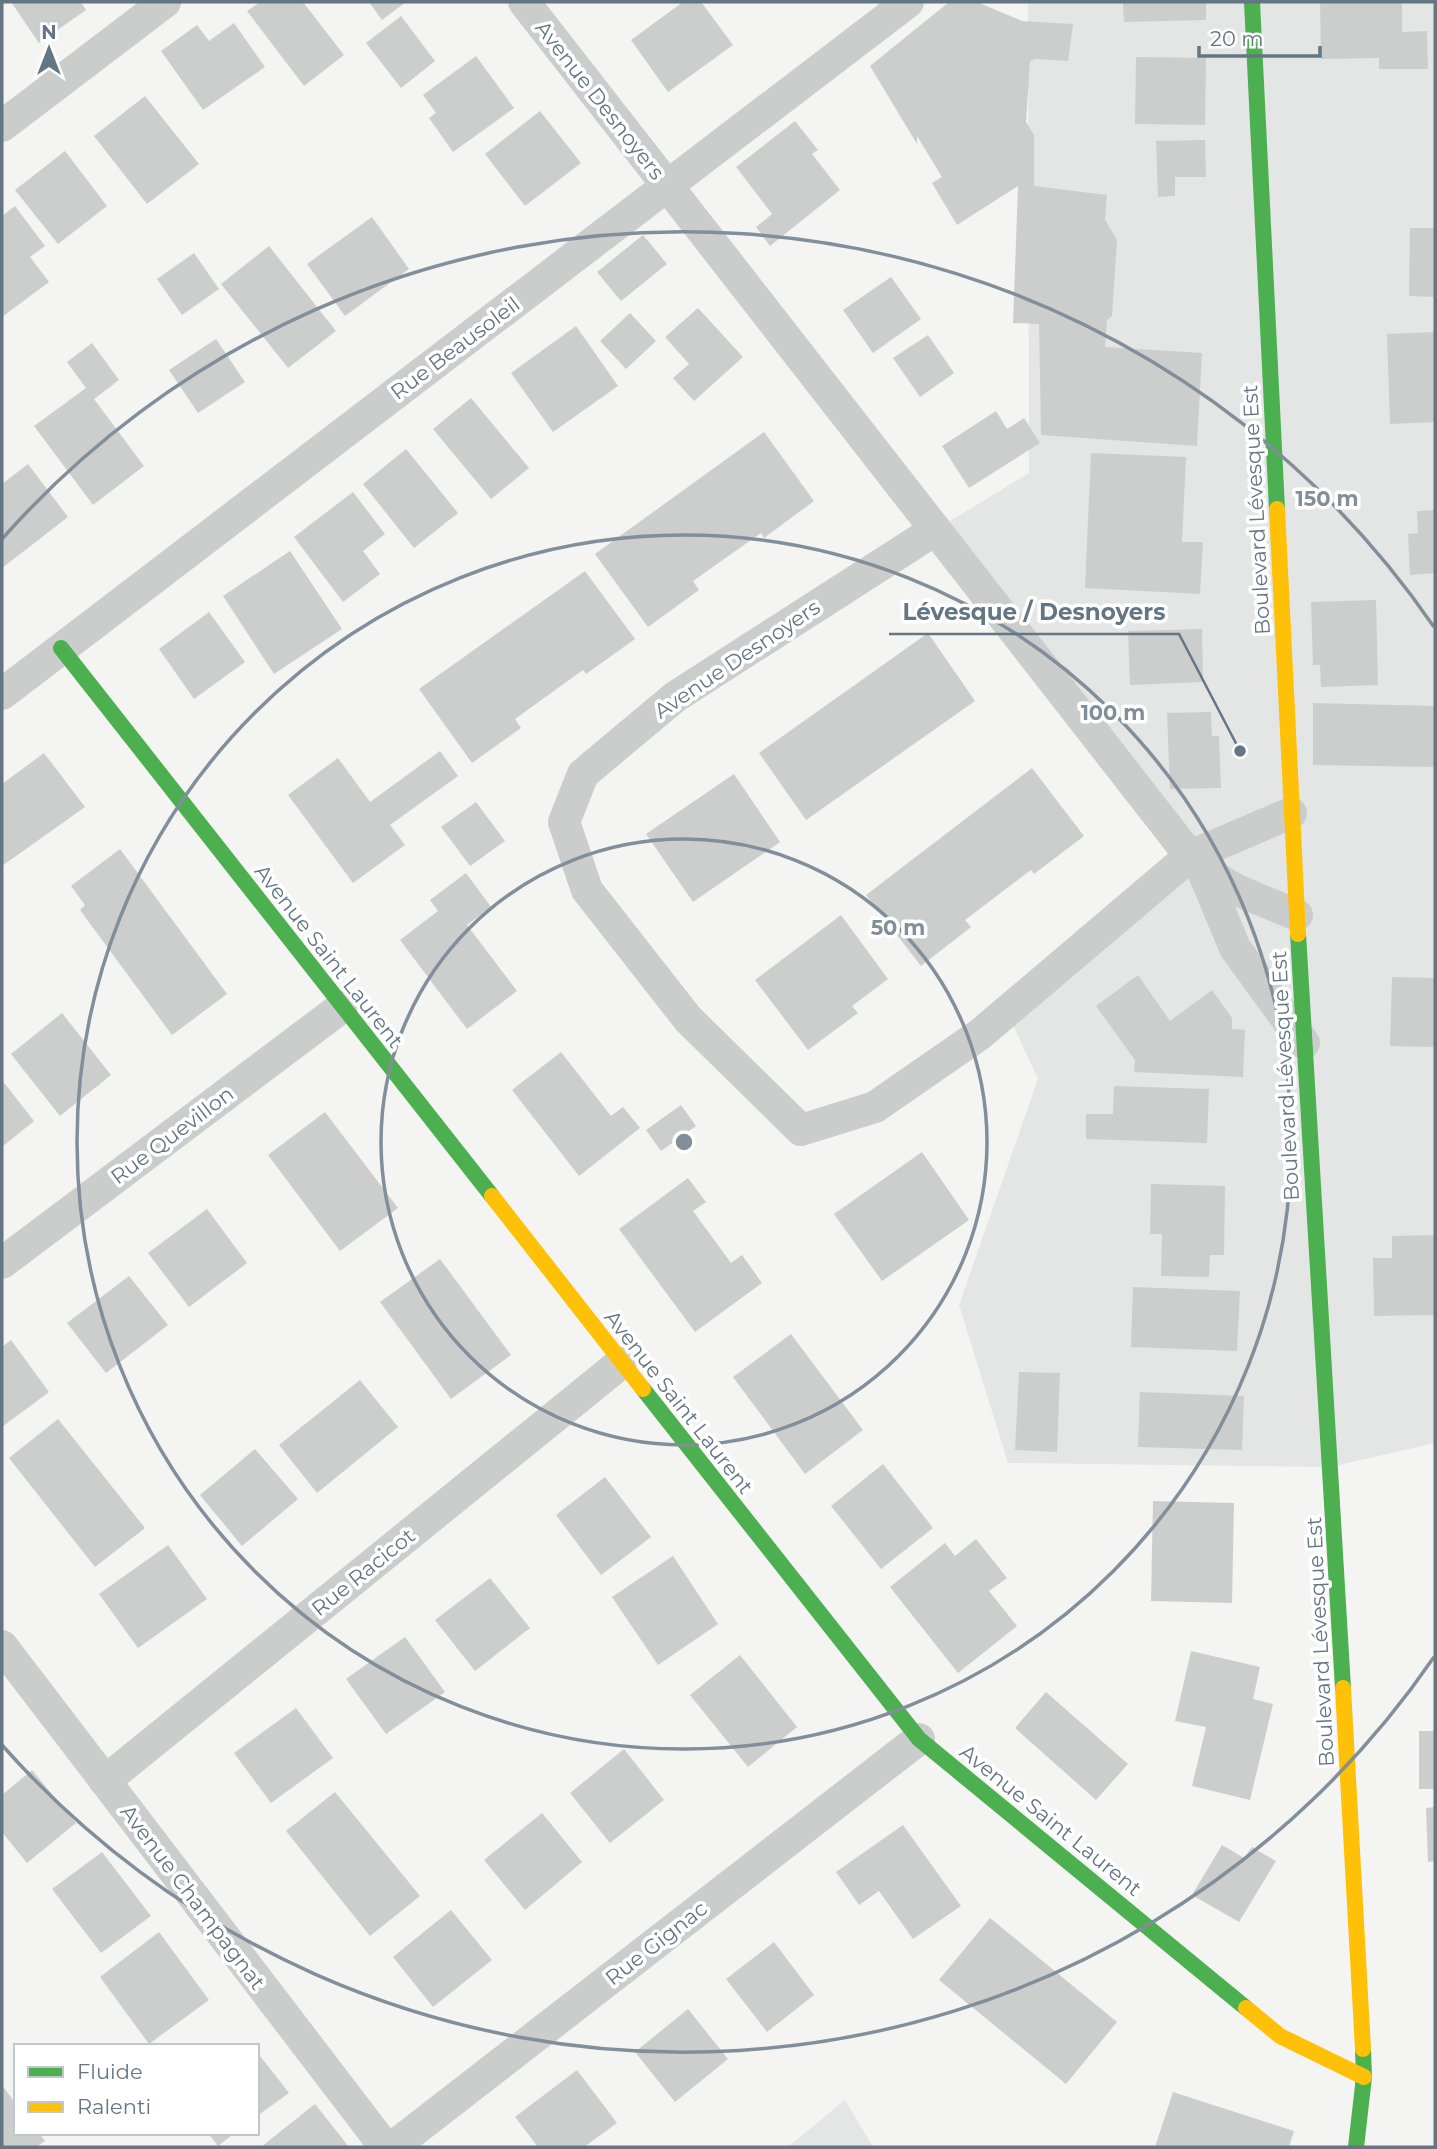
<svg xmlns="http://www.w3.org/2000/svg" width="1437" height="2149" font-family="Montserrat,sans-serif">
	<rect width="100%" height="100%" fill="#f4f4f2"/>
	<g fill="#e4e6e5">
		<path d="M 1028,2 L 1435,2 L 1435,1443 L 1330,1467 L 1008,1463 L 959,1305 L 1038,1079 L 1007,1012 L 1190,856 L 935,530 L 1029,473 Z"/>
		<path d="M 845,2100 L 873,2147 L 788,2147 Z"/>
	</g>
	<g fill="#cccece">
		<path d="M 11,2 L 81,2 L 86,10 L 39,43 Z"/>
		<path d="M 260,2 L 303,2 L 344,55 L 304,86 L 247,11 Z"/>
		<path d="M 369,2 L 406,2 L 382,20 Z"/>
		<path d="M 683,2 L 701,2 L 733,45 L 668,92 L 631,40 Z"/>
		<path d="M 949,2 L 977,2 L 1022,21 L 1073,24 L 1068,61 L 1035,59 L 1030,61 L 1026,122 L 1034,135 L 1034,186 L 1107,195 L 1105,220 L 1117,240 L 1112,316 L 1107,320 L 1105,347 L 1202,353 L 1197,446 L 1041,435 L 1039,324 L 1013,323 L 1018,186 L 957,225 L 932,183 L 942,177 L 917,136 L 917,144 L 870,66 Z"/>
		<path d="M 1123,2 L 1206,2 L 1206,20 L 1124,22 Z"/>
		<path d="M 1320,2 L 1402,2 L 1402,32 L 1427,31 L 1428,69 L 1379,69 L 1379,58 L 1321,59 Z"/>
		<path d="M 401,16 L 435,61 L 401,88 L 366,43 Z"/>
		<path d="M 234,23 L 265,67 L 203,110 L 161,51 L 197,25 L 209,41 Z"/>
		<path d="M 476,56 L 514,108 L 453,152 L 429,118 L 436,113 L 423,95 Z"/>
		<path d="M 1136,57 L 1206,58 L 1205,125 L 1135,124 Z"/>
		<path d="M 145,96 L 199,164 L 147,204 L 94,136 Z"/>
		<path d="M 540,111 L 581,163 L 525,206 L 485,154 Z"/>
		<path d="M 795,121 L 818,150 L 812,154 L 840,190 L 770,246 L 756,227 L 772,214 L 736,167 Z"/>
		<path d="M 1205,140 L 1206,177 L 1175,177 L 1175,196 L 1158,197 L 1156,141 Z"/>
		<path d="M 65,151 L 107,206 L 58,244 L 15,190 Z"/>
		<path d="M 15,206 L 45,246 L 30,257 L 49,282 L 2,317 L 2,216 Z"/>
		<path d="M 372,217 L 409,269 L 345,316 L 307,264 Z"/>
		<path d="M 1410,228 L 1435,228 L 1435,297 L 1409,296 Z"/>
		<path d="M 643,235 L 667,264 L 621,301 L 597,272 Z"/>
		<path d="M 269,246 L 336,331 L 288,368 L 221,284 Z"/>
		<path d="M 194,253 L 219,289 L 182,315 L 157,279 Z"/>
		<path d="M 891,277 L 921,319 L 873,353 L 843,310 Z"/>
		<path d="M 698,308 L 743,357 L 694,401 L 673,378 L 689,364 L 665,337 Z"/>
		<path d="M 630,313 L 656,341 L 626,369 L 600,341 Z"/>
		<path d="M 576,326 L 618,386 L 553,432 L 511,373 Z"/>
		<path d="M 1435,332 L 1435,422 L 1390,424 L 1387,334 Z"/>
		<path d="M 928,335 L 954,373 L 920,397 L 893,358 Z"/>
		<path d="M 216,339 L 245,382 L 198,413 L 169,370 Z"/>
		<path d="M 92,343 L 119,380 L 94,399 L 144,466 L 93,505 L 34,426 L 86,388 L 67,362 Z"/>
		<path d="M 471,398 L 529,468 L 491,499 L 433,429 Z"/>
		<path d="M 996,411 L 1007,429 L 1024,418 L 1040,443 L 969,488 L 942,446 Z"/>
		<path d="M 764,432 L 814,501 L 764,538 L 761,533 L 693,581 L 699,590 L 648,627 L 595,554 Z"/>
		<path d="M 406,449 L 458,513 L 414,548 L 363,484 Z"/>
		<path d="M 1091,453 L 1186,457 L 1182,542 L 1203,542 L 1200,594 L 1085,588 Z"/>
		<path d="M 28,464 L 68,517 L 2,568 L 2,484 Z"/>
		<path d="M 353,492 L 385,534 L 363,551 L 380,574 L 343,602 L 294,537 Z"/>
		<path d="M 1435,510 L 1435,573 L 1410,575 L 1408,534 L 1418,533 L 1417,511 Z"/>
		<path d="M 290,551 L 342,629 L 274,674 L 223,596 Z"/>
		<path d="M 585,571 L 635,639 L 586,674 L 583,670 L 515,719 L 521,728 L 472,763 L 419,689 Z"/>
		<path d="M 1376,600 L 1378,685 L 1321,687 L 1320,665 L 1313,665 L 1311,602 Z"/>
		<path d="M 209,612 L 245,662 L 194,699 L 159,649 Z"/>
		<path d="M 1202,629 L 1203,682 L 1130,685 L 1128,631 Z"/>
		<path d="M 928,633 L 975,701 L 806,820 L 759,753 Z"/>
		<path d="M 1313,703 L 1435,706 L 1435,767 L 1313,765 Z"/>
		<path d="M 1211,712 L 1212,736 L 1219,736 L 1221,788 L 1170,789 L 1167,713 Z"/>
		<path d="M 440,751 L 458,776 L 390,825 L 405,845 L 353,883 L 288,795 L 338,758 L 370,802 Z"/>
		<path d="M 44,753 L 85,807 L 2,866 L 2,784 Z"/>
		<path d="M 1032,768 L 1084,836 L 1034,874 L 1031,870 L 965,920 L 971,927 L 921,966 L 866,895 Z"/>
		<path d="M 734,774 L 780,842 L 693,902 L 646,834 Z"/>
		<path d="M 476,802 L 505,841 L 470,866 L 441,827 Z"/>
		<path d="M 120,849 L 227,994 L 172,1035 L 80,910 L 85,905 L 71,886 Z"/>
		<path d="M 466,873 L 491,907 L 467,925 L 517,991 L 467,1029 L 400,940 L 438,911 L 430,900 Z"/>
		<path d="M 841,915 L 888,979 L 852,1006 L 858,1013 L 808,1050 L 755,980 Z"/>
		<path d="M 1138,975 L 1170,1021 L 1212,990 L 1232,1018 L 1232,1029 L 1245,1030 L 1243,1077 L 1134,1072 L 1135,1060 L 1096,1006 Z"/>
		<path d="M 1392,977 L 1435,978 L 1435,1047 L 1390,1046 Z"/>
		<path d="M 62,1013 L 111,1075 L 60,1116 L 11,1054 Z"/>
		<path d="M 561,1052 L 611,1116 L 623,1107 L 640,1128 L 579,1176 L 512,1090 Z"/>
		<path d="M 2,1080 L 34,1121 L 2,1147 Z"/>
		<path d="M 1114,1086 L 1209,1089 L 1207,1143 L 1086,1139 L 1086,1114 L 1113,1114 Z"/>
		<path d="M 681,1105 L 696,1126 L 661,1151 L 646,1130 Z"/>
		<path d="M 325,1112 L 398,1208 L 340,1251 L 268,1155 Z"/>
		<path d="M 922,1152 L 969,1220 L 882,1281 L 834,1214 Z"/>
		<path d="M 688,1178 L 706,1202 L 693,1211 L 731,1263 L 742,1255 L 762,1283 L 695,1332 L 619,1229 Z"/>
		<path d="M 1151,1184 L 1225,1186 L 1224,1255 L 1210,1255 L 1209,1277 L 1161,1276 L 1162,1234 L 1150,1234 Z"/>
		<path d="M 207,1209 L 247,1263 L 189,1307 L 148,1253 Z"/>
		<path d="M 1435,1235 L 1435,1315 L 1374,1316 L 1373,1258 L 1392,1258 L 1392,1236 Z"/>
		<path d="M 440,1259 L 511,1355 L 451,1399 L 380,1302 Z"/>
		<path d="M 129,1276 L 168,1325 L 106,1373 L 67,1323 Z"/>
		<path d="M 1133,1287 L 1240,1291 L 1237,1351 L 1131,1347 Z"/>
		<path d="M 791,1334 L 863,1430 L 805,1474 L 733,1377 Z"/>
		<path d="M 11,1340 L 49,1392 L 2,1427 L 2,1347 Z"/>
		<path d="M 1019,1372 L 1060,1373 L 1057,1452 L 1015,1450 Z"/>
		<path d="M 360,1380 L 398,1427 L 317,1493 L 279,1445 Z"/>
		<path d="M 1140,1392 L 1244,1396 L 1242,1450 L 1138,1447 Z"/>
		<path d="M 58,1419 L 145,1528 L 95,1567 L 9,1458 Z"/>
		<path d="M 255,1449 L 298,1499 L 242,1546 L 200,1495 Z"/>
		<path d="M 883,1464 L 933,1528 L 881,1569 L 831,1506 Z"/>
		<path d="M 605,1477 L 651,1537 L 601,1575 L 556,1515 Z"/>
		<path d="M 1153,1501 L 1234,1503 L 1232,1603 L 1151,1601 Z"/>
		<path d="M 976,1539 L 1007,1578 L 989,1591 L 1017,1626 L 958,1673 L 890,1587 L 945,1543 L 955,1556 Z"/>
		<path d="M 168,1545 L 207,1599 L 138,1648 L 99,1594 Z"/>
		<path d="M 673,1556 L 718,1624 L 658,1665 L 612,1597 Z"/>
		<path d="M 490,1578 L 530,1628 L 475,1671 L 435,1620 Z"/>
		<path d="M 405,1637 L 445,1692 L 386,1734 L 346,1679 Z"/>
		<path d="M 1191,1651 L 1260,1667 L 1253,1699 L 1273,1704 L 1250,1800 L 1192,1786 L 1206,1727 L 1175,1721 Z"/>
		<path d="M 740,1655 L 797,1727 L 748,1767 L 690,1695 Z"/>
		<path d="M 1046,1692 L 1128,1764 L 1096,1800 L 1015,1728 Z"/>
		<path d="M 296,1708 L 333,1758 L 271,1803 L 234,1753 Z"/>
		<rect x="1419" y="1731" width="16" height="58"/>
		<path d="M 624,1749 L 664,1800 L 610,1843 L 570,1793 Z"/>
		<path d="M 32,1770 L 76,1823 L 27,1863 L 2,1832 L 2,1795 Z"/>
		<path d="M 335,1792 L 420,1896 L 370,1936 L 286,1831 Z"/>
		<path d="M 1435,1807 L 1435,1861 L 1428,1862 L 1426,1808 Z"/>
		<path d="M 542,1813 L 582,1862 L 525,1910 L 484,1860 Z"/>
		<path d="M 903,1825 L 961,1906 L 913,1939 L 879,1891 L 859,1905 L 836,1872 Z"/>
		<path d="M 1222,1845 L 1244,1858 L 1252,1847 L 1276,1861 L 1239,1922 L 1192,1895 Z"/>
		<path d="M 102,1852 L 151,1916 L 101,1953 L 52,1889 Z"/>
		<path d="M 451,1910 L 492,1960 L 433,2007 L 393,1957 Z"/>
		<path d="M 990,1918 L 1117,2022 L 1066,2084 L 939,1980 Z"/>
		<path d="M 159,1932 L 209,2000 L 149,2044 L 100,1977 Z"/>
		<path d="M 774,1942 L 814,1995 L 767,2032 L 726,1979 Z"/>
		<path d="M 688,2009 L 728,2059 L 675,2102 L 635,2052 Z"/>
		<path d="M 257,2052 L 289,2093 L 257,2116 Z"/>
		<path d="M 577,2070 L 617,2123 L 584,2147 L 538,2147 L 515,2117 Z"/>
		<path d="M 2,2085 L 16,2104 L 16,2133 L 39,2133 L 45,2141 L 36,2147 L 2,2147 Z"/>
		<path d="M 1173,2092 L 1294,2131 L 1289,2147 L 1155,2147 Z"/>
		<path d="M 315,2104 L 349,2147 L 261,2147 Z"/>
		<path d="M 208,2133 L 235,2133 L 218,2146 Z"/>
	</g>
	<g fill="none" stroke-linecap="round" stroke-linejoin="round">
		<g stroke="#cbcdcd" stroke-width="32">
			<path d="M 524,2 L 1190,856 C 1217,887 1260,899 1297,915"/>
			<path d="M 2,126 L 165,2"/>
			<path d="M 935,530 L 675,697 L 583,774 L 564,822 L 587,890 L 688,1019 L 801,1130 L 875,1107 L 979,1035 L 1190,856 L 1291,813"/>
			<path d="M 2,694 L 908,2"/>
			<path d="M 1203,871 L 1235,948 L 1304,1043"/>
			<path d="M 2,1263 L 342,1007"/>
			<path d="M 2,1646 L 385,2147"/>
			<path d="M 105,1781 L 621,1363"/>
			<path d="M 393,2147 L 919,1739"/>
		</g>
		<g stroke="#4caf50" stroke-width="16">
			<path d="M 1252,2 L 1277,509"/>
			<path d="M 61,648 L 492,1196"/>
			<path d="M 1298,934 L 1343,1688"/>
			<path d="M 643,1389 L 919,1739 L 1246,2008"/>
			<path d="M 1356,2147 L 1364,2077 L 1363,2049"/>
		</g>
		<g stroke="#ffc107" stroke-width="16">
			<path d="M 1277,509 L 1298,934"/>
			<path d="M 492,1196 L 643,1389"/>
			<path d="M 1343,1688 L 1363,2049"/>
			<path d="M 1246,2008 L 1280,2036 L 1364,2077"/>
		</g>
	</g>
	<g fill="none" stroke="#828f9a" stroke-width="3.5">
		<circle cx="684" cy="1142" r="303"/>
		<circle cx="684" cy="1142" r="607"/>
		<path d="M1434 1657A910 910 0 0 1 2 1745M2 539A910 910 0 0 1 1434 627"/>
	</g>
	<g text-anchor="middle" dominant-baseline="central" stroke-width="7" stroke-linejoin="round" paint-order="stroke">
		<g font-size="21" fill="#647583" stroke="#fff">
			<text transform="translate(600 100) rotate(52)">Avenue Desnoyers</text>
			<text transform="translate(455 348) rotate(-37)">Rue Beausoleil</text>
			<text transform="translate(1256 510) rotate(-93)">Boulevard Lévesque Est</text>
			<text transform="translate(737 659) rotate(-34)">Avenue Desnoyers</text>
			<text transform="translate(329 956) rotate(52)">Avenue Saint Laurent</text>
			<text transform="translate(1285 1076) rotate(-93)">Boulevard Lévesque Est</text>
			<text transform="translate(172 1135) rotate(-37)">Rue Quevillon</text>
			<text transform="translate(679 1402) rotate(52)">Avenue Saint Laurent</text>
			<text transform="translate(363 1572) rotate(-39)">Rue Racicot</text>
			<text transform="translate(1320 1642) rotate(-93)">Boulevard Lévesque Est</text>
			<text transform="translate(1051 1820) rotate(39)">Avenue Saint Laurent</text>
			<text transform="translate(193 1897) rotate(53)">Avenue Champagnat</text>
			<text transform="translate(656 1943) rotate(-38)">Rue Gignac</text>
		</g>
	</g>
	<circle cx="684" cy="1142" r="10" fill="#828f9a" stroke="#fff" stroke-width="3.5"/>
	<g font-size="21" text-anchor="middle" font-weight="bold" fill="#828f9a" stroke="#fff" stroke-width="7" stroke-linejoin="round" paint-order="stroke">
		<text x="1327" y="506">150 m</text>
		<text x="1113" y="720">100 m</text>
		<text x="898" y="935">50 m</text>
	</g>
	<path fill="none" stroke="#647583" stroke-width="2.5" d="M1240 751L1179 634H889"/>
	<circle fill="#647583" stroke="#fff" stroke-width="2.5" cx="1240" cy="751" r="7"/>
	<g font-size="23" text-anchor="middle" font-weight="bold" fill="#647583" stroke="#fff" stroke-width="7" stroke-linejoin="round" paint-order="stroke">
		<text x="1034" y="620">Lévesque / Desnoyers</text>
	</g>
	<rect width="1437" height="2149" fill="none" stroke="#647583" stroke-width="7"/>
	<rect x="14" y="2044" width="245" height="91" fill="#ffffff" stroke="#c1c8cd" stroke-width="2"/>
	<rect x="28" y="2067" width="35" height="10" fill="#4caf50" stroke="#c1c8cd" stroke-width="2"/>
	<text x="77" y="2079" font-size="21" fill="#647583">Fluide</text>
	<rect x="28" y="2102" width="35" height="10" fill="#ffc107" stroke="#c1c8cd" stroke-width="2"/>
	<text x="77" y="2114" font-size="21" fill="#647583">Ralenti</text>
	<g transform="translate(49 49)" stroke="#ffffff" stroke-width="5" paint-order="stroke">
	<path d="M0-5L12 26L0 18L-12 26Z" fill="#647583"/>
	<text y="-10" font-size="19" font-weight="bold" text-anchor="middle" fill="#647583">N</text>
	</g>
	<path d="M1199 46v10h121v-10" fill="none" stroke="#647583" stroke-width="3.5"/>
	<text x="1210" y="46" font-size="21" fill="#647583" stroke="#ffffff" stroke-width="5" paint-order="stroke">20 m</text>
</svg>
